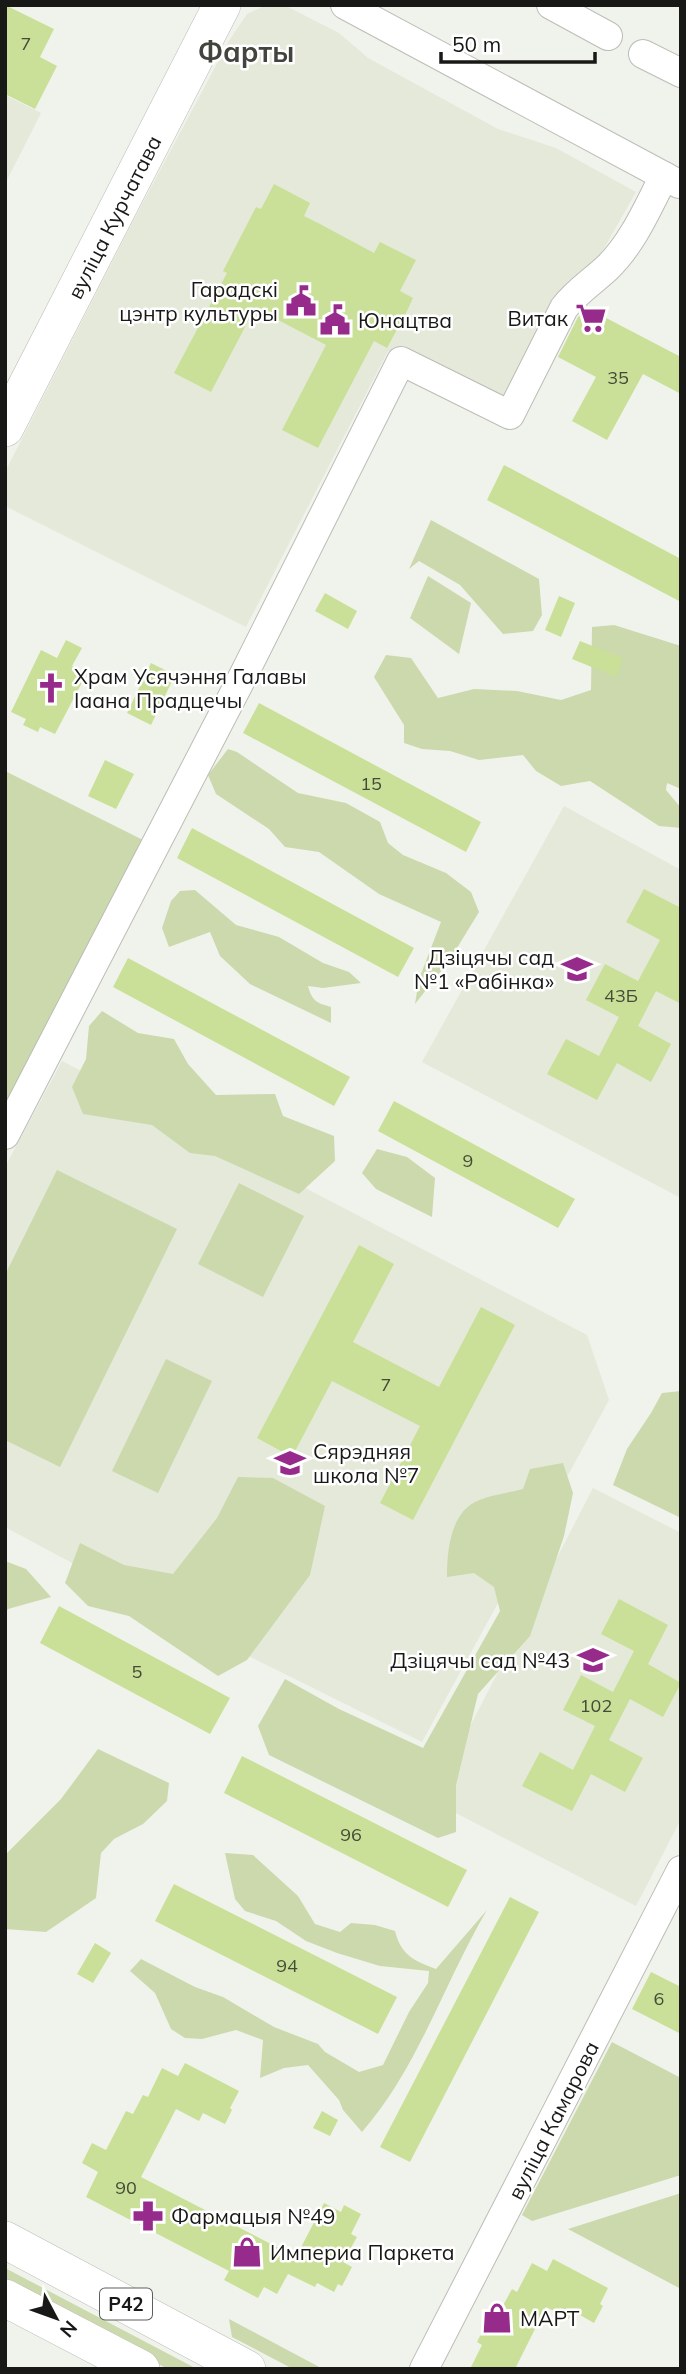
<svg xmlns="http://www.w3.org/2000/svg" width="686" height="2374" font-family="Mulish,sans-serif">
	<rect width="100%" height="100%" fill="#f0f3eb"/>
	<g fill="#e4e9da">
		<path d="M 284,5 L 339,33 L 368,58 L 498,129 L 556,148 L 636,192 L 602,252 L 551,307 L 504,405 L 388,351 L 246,627 L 5,506 L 5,472 L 132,223 L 229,41 L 247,14 L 264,6 Z"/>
		<path d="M 5,95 L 41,113 L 5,184 Z"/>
		<path d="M 564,806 L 681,870 L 681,1198 L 422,1062 Z"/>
		<path d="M 62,1061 L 587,1335 L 609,1400 L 422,1742 L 208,1636 L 5,1527 L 5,1167 Z"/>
		<path d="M 593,1488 L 681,1533 L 681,1819 L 636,1906 L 452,1811 L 438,1788 Z"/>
	</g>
	<g fill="#cbd9ad">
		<path d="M 431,520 L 539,579 L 542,615 L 533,631 L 503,634 L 460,585 L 419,561 L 409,569 Z"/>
		<path d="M 428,576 L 471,603 L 459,654 L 410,618 Z"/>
		<path d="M 614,625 L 681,646 L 681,789 L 667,783 L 666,790 L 681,808 L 681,828 L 659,826 L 590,781 L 561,786 L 536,771 L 523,755 L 479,760 L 450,751 L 422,749 L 404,743 L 404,725 L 374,677 L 386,655 L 411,658 L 438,698 L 474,689 L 517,691 L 561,700 L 591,690 L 592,627 Z"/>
		<path d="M 228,749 L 237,752 L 298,793 L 346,803 L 380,822 L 388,843 L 403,855 L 446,873 L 471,892 L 479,912 L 449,961 L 415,1004 L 419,979 L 441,922 L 379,894 L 319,852 L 285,847 L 269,829 L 216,794 L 208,775 Z"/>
		<path d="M 5,771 L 147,842 L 5,1120 Z"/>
		<path d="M 195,890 L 236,925 L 279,937 L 323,963 L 349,972 L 361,983 L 323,988 L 308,986 C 312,1001 317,1003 331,1007 L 331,1023 L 250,984 L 220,956 L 210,932 L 169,947 L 162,928 L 171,901 L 180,891 Z"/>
		<path d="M 102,1011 L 138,1033 L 174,1039 L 188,1064 L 216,1095 L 275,1094 L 283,1116 L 334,1136 L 335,1161 L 299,1194 L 215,1156 L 190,1153 L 152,1125 L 83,1114 L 72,1087 L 86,1059 L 89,1026 Z"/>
		<path d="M 377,1149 L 407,1157 L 435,1178 L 432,1217 L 376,1189 L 362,1173 Z"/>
		<path d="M 57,1170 L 177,1229 L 60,1467 L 5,1440 L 5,1275 Z"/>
		<path d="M 239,1183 L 304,1216 L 263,1297 L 198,1264 Z"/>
		<path d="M 166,1359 L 212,1381 L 158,1493 L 112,1471 Z"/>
		<path d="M 681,1391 L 681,1518 L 613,1485 L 627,1449 L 651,1413 L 662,1393 Z"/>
		<path d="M 563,1463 L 573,1493 L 564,1536 L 530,1636 L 478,1694 L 456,1785 L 456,1832 L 438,1838 L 269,1755 L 258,1726 L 285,1679 L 339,1709 L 423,1748 L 500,1611 L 494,1587 L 474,1573 L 447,1577 C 447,1552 450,1515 475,1502 C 489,1495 508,1493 523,1489 L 530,1469 Z"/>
		<path d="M 238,1477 L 273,1478 L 325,1506 L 310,1575 L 247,1660 L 218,1676 L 129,1616 L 88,1606 L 65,1583 L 80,1543 L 124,1565 L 173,1574 L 217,1518 Z"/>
		<path d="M 5,1561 L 26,1569 L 51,1597 L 8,1609 L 5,1613 Z"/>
		<path d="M 98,1749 L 169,1783 L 167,1801 L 143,1824 L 114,1839 L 101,1853 L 96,1898 L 46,1932 L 5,1929 L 5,1855 L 61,1799 Z"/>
		<path d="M 225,1853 L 253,1855 L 298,1896 L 315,1924 L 340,1932 L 351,1923 L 375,1925 L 395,1931 C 401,1955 414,1961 436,1969 L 487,1910 C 444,1983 418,2068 362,2132 L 343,2110 L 339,2100 L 308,2065 L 284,2068 L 260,2078 L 263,2040 L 236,2030 L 202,2039 L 185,2038 L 171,2029 L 155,1993 L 130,1971 L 141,1959 L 195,1987 L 223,1997 L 274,2027 L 318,2044 L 325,2052 L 359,2072 L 383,2065 L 409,2012 L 428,1983 L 429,1971 L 380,1966 L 337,1953 L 306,1941 L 276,1921 L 245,1911 L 235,1899 Z"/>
		<path d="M 612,2042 L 681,2078 L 681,2175 L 532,2221 L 522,2215 Z"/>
		<path d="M 681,2193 L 681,2289 L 568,2229 Z"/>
		<path d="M 5,2268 L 197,2369 L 168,2369 L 5,2284 Z"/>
		<path d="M 229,2319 L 323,2369 L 293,2369 L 232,2337 Z"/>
	</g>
	<g fill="#cae098">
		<path d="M 5,5 L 54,29 L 40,57 L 57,66 L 35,109 L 5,94 Z"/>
		<path d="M 274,184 L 310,203 L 304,216 L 320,224 L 374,253 L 380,242 L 416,260 L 400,291 L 413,298 L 407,311 L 387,348 L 374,341 L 318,448 L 282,430 L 326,345 L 255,308 L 211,392 L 174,373 L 227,273 L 223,271 L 256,207 L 261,209 Z"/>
		<path d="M 587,308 L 681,357 L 681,394 L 643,374 L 607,440 L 572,421 L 596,377 L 558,357 L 578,317 Z"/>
		<path d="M 504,465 L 681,559 L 681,602 L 487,500 Z"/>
		<path d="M 325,593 L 357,611 L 348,629 L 315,611 Z"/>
		<path d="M 559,596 L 575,603 L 561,637 L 545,630 Z"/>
		<path d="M 66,640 L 82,648 L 72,666 L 87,673 L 55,734 L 40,727 L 38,732 L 23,725 L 26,719 L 11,712 L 41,650 L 57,658 Z"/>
		<path d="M 580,641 L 623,658 L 616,677 L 572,659 Z"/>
		<path d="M 151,663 L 175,675 L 151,725 L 127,713 Z"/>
		<path d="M 259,703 L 481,822 L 466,852 L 243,733 Z"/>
		<path d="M 105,760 L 134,774 L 116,809 L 88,796 Z"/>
		<path d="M 192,828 L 414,948 L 398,977 L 177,858 Z"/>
		<path d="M 644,889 L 681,908 L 681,1004 L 656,991 L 638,1026 L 671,1044 L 651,1082 L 617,1063 L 597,1100 L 547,1074 L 566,1039 L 599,1056 L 619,1017 L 586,1000 L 605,964 L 638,981 L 660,940 L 626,922 Z"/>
		<path d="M 128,958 L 350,1077 L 334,1106 L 113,987 Z"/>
		<path d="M 394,1101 L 575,1199 L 558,1228 L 378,1131 Z"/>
		<path d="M 359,1245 L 394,1264 L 353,1342 L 439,1387 L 481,1307 L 515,1325 L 413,1520 L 380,1503 L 420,1426 L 332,1381 L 292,1457 L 257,1438 Z"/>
		<path d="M 619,1599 L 668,1625 L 648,1664 L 681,1683 L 663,1717 L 630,1699 L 609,1740 L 643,1758 L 625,1792 L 591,1774 L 572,1811 L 522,1786 L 540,1752 L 573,1770 L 595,1726 L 563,1710 L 581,1675 L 613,1692 L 634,1651 L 601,1634 Z"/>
		<path d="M 59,1606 L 230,1698 L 210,1734 L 40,1643 Z"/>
		<path d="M 242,1756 L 467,1870 L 448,1907 L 224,1793 Z"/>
		<path d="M 174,1884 L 397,1997 L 378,2034 L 155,1921 Z"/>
		<path d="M 510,1897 L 539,1912 L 410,2162 L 380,2147 Z"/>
		<path d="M 95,1943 L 111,1953 L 93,1983 L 77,1974 Z"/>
		<path d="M 651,1972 L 681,1987 L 681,2034 L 632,2009 Z"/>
		<path d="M 185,2063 L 239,2091 L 230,2108 L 232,2110 L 225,2124 L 203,2113 L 199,2121 L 176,2109 L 141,2177 L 296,2257 L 324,2203 L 341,2212 L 344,2205 L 361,2214 L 351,2234 L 357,2237 L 343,2262 L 352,2267 L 342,2286 L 338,2284 L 334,2292 L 317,2283 L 315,2287 L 288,2274 L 277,2294 L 264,2287 L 258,2298 L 224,2280 L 229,2271 L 86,2197 L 98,2172 L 82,2163 L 92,2143 L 106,2150 L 126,2111 L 133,2114 L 143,2095 L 148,2097 L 162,2068 L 178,2076 Z"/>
		<path d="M 322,2111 L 338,2120 L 330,2136 L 313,2128 Z"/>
		<path d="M 553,2259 L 608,2288 L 600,2304 L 603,2306 L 594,2323 L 573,2311 L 569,2319 L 546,2307 L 515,2369 L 470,2369 L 482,2345 L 477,2342 L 495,2306 L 501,2309 L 512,2289 L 517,2292 L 532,2263 L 547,2271 Z"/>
	</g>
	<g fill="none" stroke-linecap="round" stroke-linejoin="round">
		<g stroke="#bbbdb6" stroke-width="30">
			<g id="minor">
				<path d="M 345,5 L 679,184"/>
				<path d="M 551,5 L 608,36"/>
				<path d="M 643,54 L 681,73"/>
				<path d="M 5,1135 L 243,676 L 401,361 L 510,415 L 564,308 C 576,292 592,282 607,268 C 633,243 648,207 664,176"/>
				<path d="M 424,2369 L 681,1870"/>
			</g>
		</g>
		<g stroke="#bbbdb6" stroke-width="38">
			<g id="major">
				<path d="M 5,428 L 222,5"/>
				<path d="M 5,2240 L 247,2369"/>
				<path d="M 5,2298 L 141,2369"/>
			</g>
		</g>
		<use href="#minor" stroke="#fff" stroke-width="28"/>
		<use href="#major" stroke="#fff" stroke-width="37"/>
	</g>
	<defs>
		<g id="civic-bare" transform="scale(2.415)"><path d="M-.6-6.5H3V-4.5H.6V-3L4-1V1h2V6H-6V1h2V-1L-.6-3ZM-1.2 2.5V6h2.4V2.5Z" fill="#972b8c" stroke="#fff" stroke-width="2.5" paint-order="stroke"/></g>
		<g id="supermarket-bare" transform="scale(2.415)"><path d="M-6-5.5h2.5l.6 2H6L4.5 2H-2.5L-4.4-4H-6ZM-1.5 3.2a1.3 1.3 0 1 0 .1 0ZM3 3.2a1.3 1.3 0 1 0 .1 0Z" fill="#972b8c" stroke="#fff" stroke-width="2.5" paint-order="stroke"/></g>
		<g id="church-bare" transform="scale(2.415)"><path d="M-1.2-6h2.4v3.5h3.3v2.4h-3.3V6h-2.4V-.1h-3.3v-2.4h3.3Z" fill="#972b8c" stroke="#fff" stroke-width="2.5" paint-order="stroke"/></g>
		<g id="school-bare" transform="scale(2.415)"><path d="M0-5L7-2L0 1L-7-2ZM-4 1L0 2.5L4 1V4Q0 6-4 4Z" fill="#972b8c" stroke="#fff" stroke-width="2.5" paint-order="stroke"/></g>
		<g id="pharmacy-bare" transform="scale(2.415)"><path d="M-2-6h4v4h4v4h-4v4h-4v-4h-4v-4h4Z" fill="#972b8c" stroke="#fff" stroke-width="2.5" paint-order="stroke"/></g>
		<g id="shop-bare" transform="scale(2.415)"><path d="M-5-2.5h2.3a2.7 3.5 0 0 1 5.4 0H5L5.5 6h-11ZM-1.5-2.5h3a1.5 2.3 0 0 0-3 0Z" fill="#972b8c" stroke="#fff" stroke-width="2.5" paint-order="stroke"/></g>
	</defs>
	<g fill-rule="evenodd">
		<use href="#civic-bare" x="301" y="301"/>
		<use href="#supermarket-bare" x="591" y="318"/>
		<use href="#civic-bare" x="335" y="320"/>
		<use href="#church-bare" x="51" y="688"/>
		<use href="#school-bare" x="577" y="969"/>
		<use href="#school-bare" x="290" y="1463"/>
		<use href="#school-bare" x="593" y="1660"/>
		<use href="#pharmacy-bare" x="148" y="2216"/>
		<use href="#shop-bare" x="247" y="2252"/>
		<use href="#shop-bare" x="497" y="2318"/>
	</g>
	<g text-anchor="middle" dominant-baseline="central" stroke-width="5" stroke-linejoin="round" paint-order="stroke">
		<g font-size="18" fill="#444b37">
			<text x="26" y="43">7</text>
			<text x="618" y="377">35</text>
			<text x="371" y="783">15</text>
			<text x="621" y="995">43Б</text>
			<text x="468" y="1160">9</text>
			<text x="386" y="1384">7</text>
			<text x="137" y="1671">5</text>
			<text x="596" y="1705">102</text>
			<text x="351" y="1834">96</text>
			<text x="287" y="1965">94</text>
			<text x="659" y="1998">6</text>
			<text x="126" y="2187">90</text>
		</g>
		<rect fill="#fff" stroke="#5d5e5d" stroke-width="2" x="100" y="2288.5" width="52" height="31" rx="5"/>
		<g font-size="19" font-weight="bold" fill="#181917">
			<text x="126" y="2304">Р42</text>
		</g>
		<g font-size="21" fill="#181917" stroke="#fff">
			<text transform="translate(114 217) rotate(-63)">вуліца Курчатава</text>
			<text transform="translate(553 2120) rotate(-63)">вуліца Камарова</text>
		</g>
		<g font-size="21" fill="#181917" stroke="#fff" text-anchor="start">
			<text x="278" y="289" text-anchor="end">Гарадскі<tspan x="278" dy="24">цэнтр культуры</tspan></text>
			<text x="568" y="318" text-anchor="end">Витак</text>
			<text x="358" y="320">Юнацтва</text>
			<text x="74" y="676">Храм Усячэння Галавы<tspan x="74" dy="24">Іаана Прадцечы</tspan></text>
			<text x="554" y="957" text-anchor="end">Дзіцячы сад<tspan x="554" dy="24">№1 «Рабінка»</tspan></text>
			<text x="313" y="1451">Сярэдняя<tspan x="313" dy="24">школа №7</tspan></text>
			<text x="570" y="1660" text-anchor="end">Дзіцячы сад №43</text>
			<text x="171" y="2216">Фармацыя №49</text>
			<text x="270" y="2252">Империа Паркета</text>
			<text x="520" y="2318">МАРТ</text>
		</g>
		<g font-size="28" font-weight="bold" fill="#42443e" stroke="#fff">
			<text x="246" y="51">Фарты</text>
		</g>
	</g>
	<rect width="686" height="2374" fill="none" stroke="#181917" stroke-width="14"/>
	<g transform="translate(56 2318) rotate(131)" stroke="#ffffff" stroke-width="5" paint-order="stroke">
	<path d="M0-5L12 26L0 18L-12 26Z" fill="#181917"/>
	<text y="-10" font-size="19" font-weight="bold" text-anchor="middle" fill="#181917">N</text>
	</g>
	<path d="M441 52v10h154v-10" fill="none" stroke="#181917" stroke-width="3.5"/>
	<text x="452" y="52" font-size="21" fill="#181917" stroke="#ffffff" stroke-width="5" paint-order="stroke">50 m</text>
</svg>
